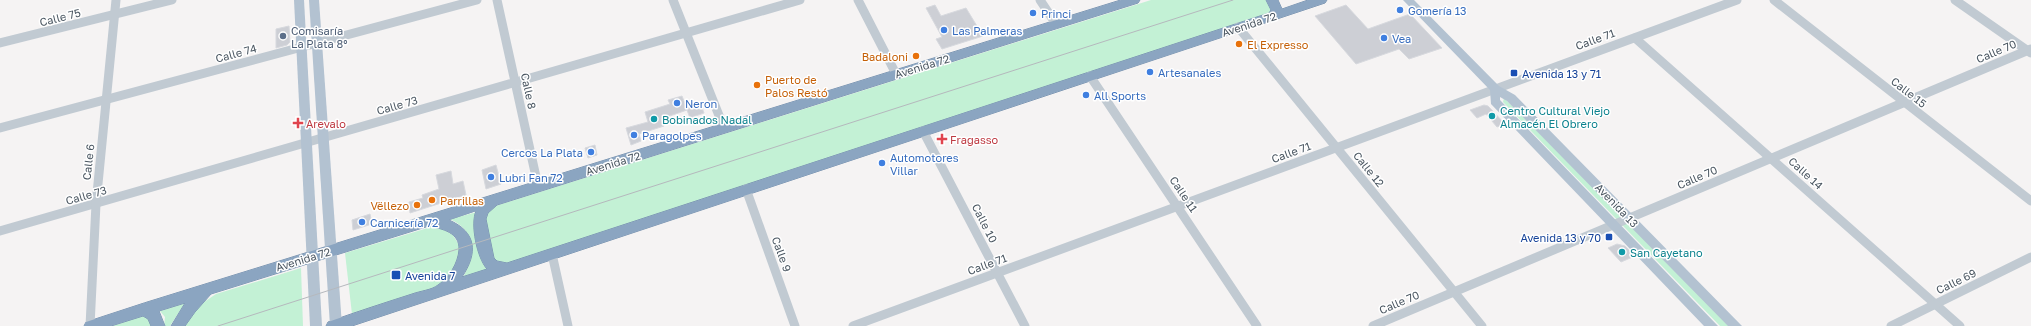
<svg xmlns="http://www.w3.org/2000/svg" width="2031" height="326" font-family="'Golos Text',sans-serif">
	<rect width="100%" height="100%" fill="#f5f3f3"/>
	<g fill="#c3f1d5">
		<path d="M 1151,0 L 1268,0 L 1273,6 L 1270,15 L 503,266 L 492,262 L 484,217 L 492,207 Z"/>
		<path d="M 1504,98 L 1731,326 L 1720,326 L 1503,102 Z"/>
		<path d="M 477,212 C 477,228 476,258 488,270 L 462,279 C 476,255 478,233 450,219 Z"/>
		<path d="M 431,227 L 443,229 L 453,235 L 459,245 L 460,257 L 448,279 L 434,289 L 352,314 L 345,253 Z"/>
		<path d="M 301,268 L 303,326 L 182,326 L 201,304 L 216,294 Z"/>
		<path d="M 185,303 L 170,326 L 164,326 L 165,317 L 160,311 Z"/>
		<path d="M 142,316 L 150,318 L 154,326 L 112,326 Z"/>
	</g>
	<g fill="#cdcfd5" stroke="#d7d9de">
		<path d="M 935,5 L 941,16 L 966,8 L 983,36 L 942,49 L 936,39 L 942,37 L 926,8 Z"/>
		<path d="M 1346,5 L 1368,29 L 1410,14 L 1442,48 L 1409,59 L 1399,49 L 1356,64 L 1315,16 Z"/>
		<path d="M 289,26 L 290,42 L 287,45 L 276,48 L 276,29 Z"/>
		<path d="M 682,96 L 686,106 L 700,102 L 704,113 L 690,118 L 687,110 L 661,119 L 664,126 L 639,134 L 641,141 L 631,145 L 626,128 L 648,122 L 645,112 L 670,104 L 668,100 Z"/>
		<path d="M 1484,105 L 1488,106 L 1505,124 L 1497,127 L 1486,114 L 1477,118 L 1470,110 Z"/>
		<path d="M 595,145 L 597,155 L 588,158 L 585,148 Z"/>
		<path d="M 496,165 L 501,184 L 486,189 L 482,170 Z"/>
		<path d="M 451,171 L 453,184 L 463,181 L 466,195 L 410,213 L 409,202 L 423,198 L 422,195 L 439,189 L 436,175 Z"/>
		<path d="M 370,214 L 372,224 L 353,230 L 352,220 Z"/>
		<path d="M 1617,244 L 1625,246 L 1635,256 L 1621,262 L 1608,248 Z"/>
	</g>
	<g fill="none" stroke-linecap="round" stroke-linejoin="round">
		<g stroke="#7690ad" stroke-width="1">
			<path id="highway" d="M 1121,0 L 1140,0 L 1138,3 L 497,205 L 488,213 L 486,219 L 494,258 L 497,261 L 507,263 L 1269,13 L 1271,10 L 1266,0 L 1278,0 L 1282,9 L 1308,0 L 1327,0 L 1325,3 L 1277,19 L 352,326 L 326,326 L 328,322 C 356,312 384,303 412,294 C 420,291 432,290 438,285 C 449,278 458,263 459,250 C 460,232 442,229 429,226 L 211,294 L 195,312 L 185,326 L 171,326 L 185,303 L 159,311 L 165,326 L 151,326 L 148,319 L 143,316 L 111,326 L 84,326 L 86,322 L 144,303 ZM 476,211 C 470,224 477,258 487,269 L 462,277 C 478,253 477,232 449,220 Z"/>
		</g>
		<g stroke="#c1cad2" stroke-width="9">
			<path d="M 497,0 L 538,186"/>
			<path d="M 673,0 L 724,128"/>
			<path d="M 858,0 L 896,74"/>
			<path d="M 1040,0 L 1056,24"/>
			<path d="M 1774,0 L 2031,201"/>
			<path d="M 1955,0 L 2031,53"/>
			<path d="M 1238,27 L 1482,326"/>
			<path d="M 1635,38 L 1960,326"/>
			<path d="M 0,43 L 172,0"/>
			<path d="M 1090,76 L 1257,326"/>
			<path d="M 0,128 L 477,0"/>
			<path d="M 923,131 L 1025,326"/>
			<path d="M 746,189 L 795,326"/>
			<path d="M 0,231 L 800,0"/>
			<path d="M 552,254 L 568,326"/>
			<path d="M 90,326 L 96,204 L 116,0"/>
			<path d="M 853,326 L 1737,0"/>
			<path d="M 1373,326 L 2031,49"/>
			<path d="M 1891,326 L 2031,257"/>
		</g>
		<g fill="#b3c2d1" fill-rule="evenodd">
			<path d="M 294,0 L 304,0 L 322,326 L 310,326 Z"/>
			<path d="M 309,0 L 319,0 L 342,326 L 330,326 Z"/>
			<path d="M 1403,0 L 1414,0 L 1499,86 L 1515,95 L 1742,326 L 1728,326 L 1507,101 L 1500,97 L 1500,100 L 1718,326 L 1704,326 L 1491,104 L 1490,90 Z"/>
		</g>
		<use href="#highway" fill="#8ba5c1" fill-rule="evenodd"/>
		<path stroke="#b5b8bd" stroke-width="1" d="M 218,326 L 1233,0"/>
	</g>
	<g fill="#3f7fe0" stroke="#fff" stroke-width="1.5">
		<circle cx="1400" cy="10" r="4"/>
		<circle cx="1033" cy="13" r="4"/>
		<circle cx="944" cy="30" r="4"/>
		<circle cx="1384" cy="38" r="4"/>
		<circle cx="1150" cy="72" r="4"/>
		<circle cx="1086" cy="95" r="4"/>
		<circle cx="677" cy="103" r="4"/>
		<circle cx="634" cy="135" r="4"/>
		<circle cx="591" cy="152" r="4"/>
		<circle cx="882" cy="163" r="4"/>
		<circle cx="491" cy="177" r="4"/>
		<circle cx="362" cy="222" r="4"/>
	</g>
	<circle fill="#5c6f8a" stroke="#fff" stroke-width="1.5" cx="283" cy="36" r="4"/>
	<g fill="#e8710a" stroke="#fff" stroke-width="1.5">
		<circle cx="1239" cy="44" r="4"/>
		<circle cx="916" cy="56" r="4"/>
		<circle cx="757" cy="85" r="4"/>
		<circle cx="432" cy="200" r="4"/>
		<circle cx="417" cy="205" r="4"/>
	</g>
	<g fill="#1a4fb4" stroke="#fff" stroke-width="1.5">
		<rect x="1510" y="69" width="8" height="8" rx="2"/>
		<rect x="1605" y="233" width="8" height="8" rx="2"/>
		<rect x="391" y="270" width="10" height="10" rx="2"/>
	</g>
	<g fill="#0f9aa8" stroke="#fff" stroke-width="1.5">
		<circle cx="1492" cy="116" r="4"/>
		<circle cx="654" cy="119" r="4"/>
		<circle cx="1622" cy="252" r="4"/>
	</g>
	<g fill="#e0444e" stroke="#fff" stroke-width="1.5">
		<path d="M296 117h4v4h4v4h-4v4h-4v-4h-4v-4h4z"/>
		<path d="M940 133h4v4h4v4h-4v4h-4v-4h-4v-4h4z"/>
	</g>
	<g text-anchor="middle" dominant-baseline="central" stroke-width="3" stroke-linejoin="round" paint-order="stroke">
		<g font-size="11" fill="#366cbe" stroke="#fff" text-anchor="start">
			<text x="1408" y="10">Gomería 13</text>
			<text x="1041" y="13">Princi</text>
			<text x="952" y="30">Las Palmeras</text>
			<text x="1392" y="38">Vea</text>
			<text x="1158" y="72">Artesanales</text>
			<text x="1094" y="95">All Sports</text>
			<text x="685" y="103">Neron</text>
			<text x="642" y="135">Paragolpes</text>
			<text x="583" y="152" text-anchor="end">Cercos La Plata</text>
			<text x="890" y="157">Automotores<tspan x="890" dy="13">Villar</tspan></text>
			<text x="499" y="177">Lubri Fan 72</text>
			<text x="370" y="222">Carnicería 72</text>
		</g>
		<g font-size="11" fill="#4a5661" stroke="#fff">
			<text transform="translate(60 17) rotate(-14)">Calle 75</text>
			<text transform="translate(1249 24) rotate(-18)">Avenida 72</text>
			<text transform="translate(1595 39) rotate(-20)">Calle 71</text>
			<text transform="translate(1996 51) rotate(-23)">Calle 70</text>
			<text transform="translate(236 53) rotate(-15)">Calle 74</text>
			<text transform="translate(922 66) rotate(-17)">Avenida 72</text>
			<text transform="translate(529 91) rotate(78)">Calle 8</text>
			<text transform="translate(1909 92) rotate(38)">Calle 15</text>
			<text transform="translate(397 105) rotate(-16)">Calle 73</text>
			<text transform="translate(1291 152) rotate(-20)">Calle 71</text>
			<text transform="translate(88 162) rotate(-84)">Calle 6</text>
			<text transform="translate(613 163) rotate(-17)">Avenida 72</text>
			<text transform="translate(1369 169) rotate(51)">Calle 12</text>
			<text transform="translate(1806 173) rotate(42)">Calle 14</text>
			<text transform="translate(1697 177) rotate(-23)">Calle 70</text>
			<text transform="translate(1184 194) rotate(56)">Calle 11</text>
			<text transform="translate(86 195) rotate(-16)">Calle 73</text>
			<text transform="translate(1617 205) rotate(46)">Avenida 13</text>
			<text transform="translate(985 223) rotate(63)">Calle 10</text>
			<text transform="translate(782 254) rotate(70)">Calle 9</text>
			<text transform="translate(303 259) rotate(-17)">Avenida 72</text>
			<text transform="translate(987 264) rotate(-20)">Calle 71</text>
			<text transform="translate(1956 281) rotate(-26)">Calle 69</text>
			<text transform="translate(1399 302) rotate(-23)">Calle 70</text>
		</g>
		<g font-size="11" fill="#4e5e75" stroke="#fff" text-anchor="start">
			<text x="291" y="30">Comisaría<tspan x="291" dy="13">La Plata 8°</tspan></text>
		</g>
		<g font-size="11" fill="#c56008" stroke="#fff" text-anchor="start">
			<text x="1247" y="44">El Expresso</text>
			<text x="908" y="56" text-anchor="end">Badaloni</text>
			<text x="765" y="79">Puerto de<tspan x="765" dy="13">Palos Restó</tspan></text>
			<text x="440" y="200">Parrillas</text>
			<text x="409" y="205" text-anchor="end">Vëllezo</text>
		</g>
		<g font-size="11" fill="#164399" stroke="#fff" text-anchor="start">
			<text x="1522" y="73">Avenida 13 y 71</text>
			<text x="1601" y="237" text-anchor="end">Avenida 13 y 70</text>
			<text x="405" y="275">Avenida 7</text>
		</g>
		<g font-size="11" fill="#0d838f" stroke="#fff" text-anchor="start">
			<text x="1500" y="110">Centro Cultural Viejo<tspan x="1500" dy="13">Almacén El Obrero</tspan></text>
			<text x="662" y="119">Bobinados Nadal</text>
			<text x="1630" y="252">San Cayetano</text>
		</g>
		<g font-size="11" fill="#be3a42" stroke="#fff" text-anchor="start">
			<text x="306" y="123">Arevalo</text>
			<text x="950" y="139">Fragasso</text>
		</g>
	</g>
</svg>
